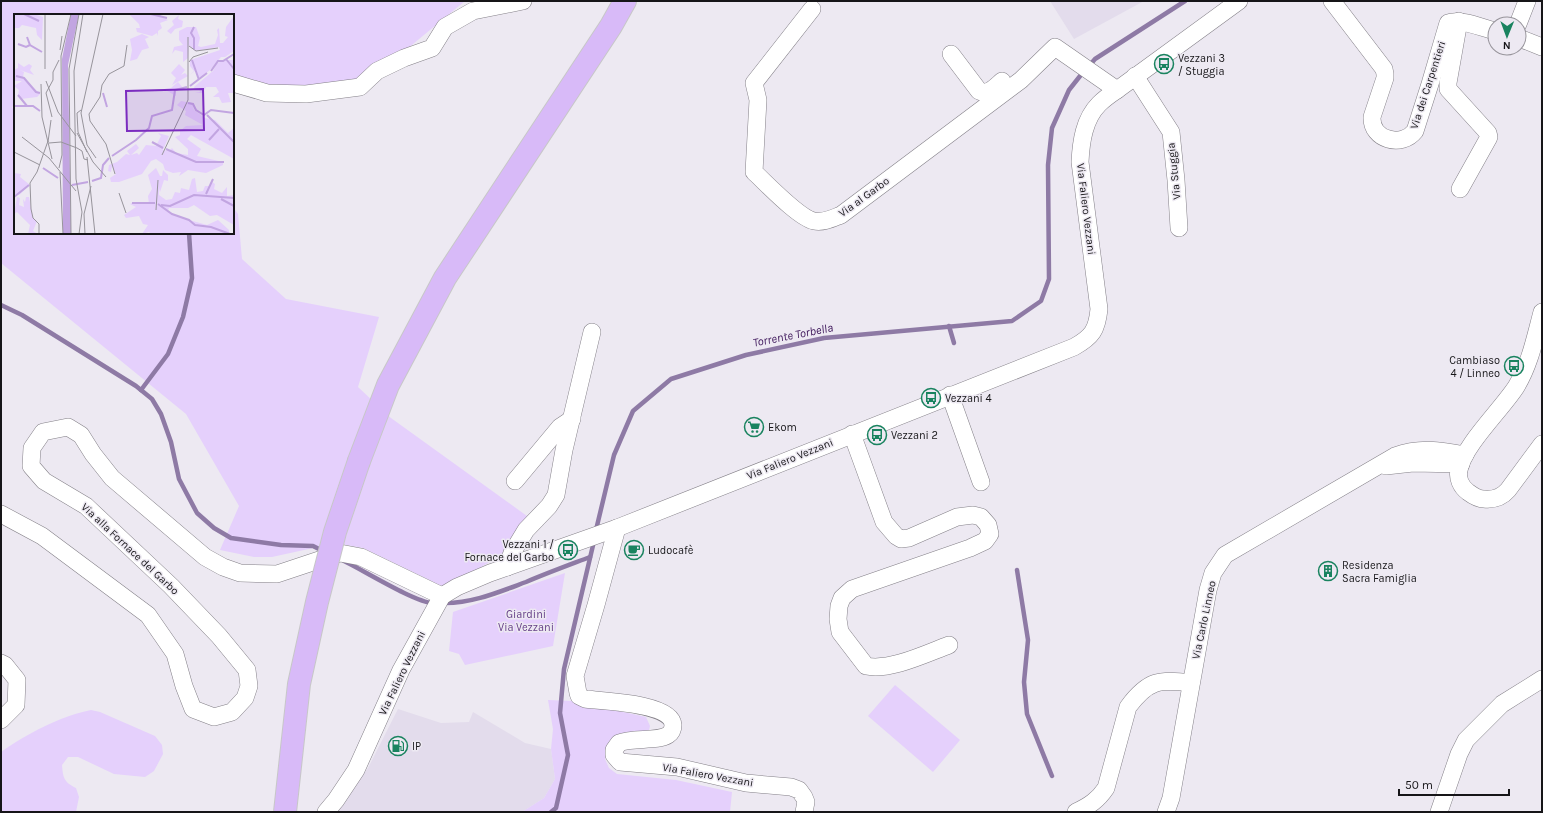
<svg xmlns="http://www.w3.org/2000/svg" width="1543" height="813" font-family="Karla,sans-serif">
	<rect width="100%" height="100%" fill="#ede9f2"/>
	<g fill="#e3dcec">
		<path d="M 1050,1 L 1144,1 L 1074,39 Z"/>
		<path d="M 398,709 L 441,723 L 469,722 L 473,712 L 525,743 L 551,749 L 555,779 L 544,798 L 522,812 L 336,812 L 368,768 Z"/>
	</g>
	<g fill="#e5d0fc">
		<path d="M 1,1 L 465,1 L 401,54 L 361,81 L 306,92 L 233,79 L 233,15 L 15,15 L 15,104 L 12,107 L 15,112 L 15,233 L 233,233 L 233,207 L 238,214 L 242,259 L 286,299 L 379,317 L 358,387 L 391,418 L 527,516 L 503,554 L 446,588 L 363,548 L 336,543 L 272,557 L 254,557 L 220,550 L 239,506 L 186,414 L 1,263 Z"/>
		<path d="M 565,573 L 553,646 L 465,665 L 459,654 L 449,651 L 453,612 Z"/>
		<path d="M 895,685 L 960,740 L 933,772 L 868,716 Z"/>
		<path d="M 548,700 L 573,701 L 646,717 L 650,726 L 648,735 L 611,741 L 605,759 L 609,768 L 617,774 L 676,780 L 732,792 L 730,812 L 522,812 L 544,798 L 555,779 L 551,749 L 553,729 Z"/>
		<path d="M 91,710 L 100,712 L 155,736 L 162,745 L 163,754 L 154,771 L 145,777 L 114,774 L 78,757 L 68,757 L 62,765 C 63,778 64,782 76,788 L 79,797 L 76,812 L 1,812 L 1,752 C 19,739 41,727 61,719 C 71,715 81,712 91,710 Z"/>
	</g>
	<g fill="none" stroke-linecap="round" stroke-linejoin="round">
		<g stroke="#8e7aa5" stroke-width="4.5">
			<path d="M 1089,66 L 1095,59 L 1185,1"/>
			<path d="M 1,305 L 22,315 L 136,386 L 152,399 L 161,414 L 171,442 L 179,479 L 197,513 L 214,528 L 231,538 L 281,545 L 313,546 L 323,551"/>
			<path d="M 949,326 L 954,343"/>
			<path d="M 141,390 L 168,354 L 183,317 L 192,278 L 189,233"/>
			<path d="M 596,530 L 614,455 L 633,411 L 671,379 L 746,355 L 824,338 L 1012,321 L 1041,301 L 1049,279 L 1048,165 L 1052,128 L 1069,90 L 1084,71"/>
			<path d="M 344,561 C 363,570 416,603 433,603"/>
			<path d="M 1017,570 L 1028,640 L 1024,682 L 1027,714 L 1052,776"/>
			<path d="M 442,603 C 471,604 499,592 526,582 C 547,573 569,565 590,557"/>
			<path d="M 551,812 L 556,808 L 568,755 L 560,713 L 564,669 L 594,541"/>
		</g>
		<g stroke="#848088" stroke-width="18">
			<g id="minor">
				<path d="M 1332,1 L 1384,69 L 1385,74 L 1385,78 L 1372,117 C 1371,140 1402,148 1415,131 L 1430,84 L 1448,23 C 1459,18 1483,28 1495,31"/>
				<path d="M 812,9 L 754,83 L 758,100 L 754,172 C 767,184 799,218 814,221 C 824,223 833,218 841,215 L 1021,80 L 1055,47 L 1117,90"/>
				<path d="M 1459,21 L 1448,83 L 1448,89 L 1488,133 L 1489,137 L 1460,189"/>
				<path d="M 1518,24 L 1527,1"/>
				<path d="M 1519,38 L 1542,47"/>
				<path d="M 951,54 L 979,91 C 988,96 996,86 1002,81"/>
				<path d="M 1135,76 L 1171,132 L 1176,180 L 1179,228"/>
				<path d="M 233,83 L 267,93 L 306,94 L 360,87 L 377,71 L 404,58 L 432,48 L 445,27 L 473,11 L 523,1"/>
				<path d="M 1542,312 C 1535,338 1530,364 1516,387 C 1501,410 1464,445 1459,470 C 1457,478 1461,487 1468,492 C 1472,495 1478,499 1484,499 C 1494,500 1502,497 1508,490 L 1542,444"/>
				<path d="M 950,395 L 981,482"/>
				<path d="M 852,434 L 884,522 L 896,536 L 901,539 L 909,538 L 957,517 L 973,515 L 981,517 L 988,525 L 990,534 L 985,541 L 970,548 L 852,589 L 842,598 L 839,606 L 838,619 L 840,632 L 866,666 C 890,671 925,654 949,645"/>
				<path d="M 1386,466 L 1413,463 L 1461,464"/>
				<path d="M 515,481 L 560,427 L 572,419"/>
				<path d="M 1,514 L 42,536 L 148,615 L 175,654 L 184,686 L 193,709 L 214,717 L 232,712 L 245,698 L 249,686 L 247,670 L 219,636 L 171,586 L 86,506 L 44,481 L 31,466 L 32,448 L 43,432 L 68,427 L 81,435 L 93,454 L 112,478 L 205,557 L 223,567 L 240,573 L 277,574 L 340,553 L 361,557 L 442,596"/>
				<path d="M 617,528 L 596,605 L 575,676 L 578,693 L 579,696 L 585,699 C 602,701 672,703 673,725 C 673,729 671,733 668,735 C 657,742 633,737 619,743 L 614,750 L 614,755 L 620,762 L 677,767 L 746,783 L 791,787 L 799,790 L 804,797 L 806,802 L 804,812"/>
				<path d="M 507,567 L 512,553 L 526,530 L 549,506 L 556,495 L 564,450 L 592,332"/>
				<path d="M 1,663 L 5,665 L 17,680 L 16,705 L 1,720"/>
				<path d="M 326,812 L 336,800 L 356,770 L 401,670 L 442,596 L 457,587 L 490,573 L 617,528 L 1074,347 C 1092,337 1097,330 1099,309 L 1080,162 C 1081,142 1084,119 1099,104 C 1104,99 1111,94 1117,90 L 1239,1"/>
				<path d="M 1076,812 C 1089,806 1098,800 1106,788 L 1128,707 C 1148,680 1159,679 1191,683"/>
				<path d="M 1166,812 L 1171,798 L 1208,590 L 1213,573 L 1225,555 L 1395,456 C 1419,447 1440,450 1465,455"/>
				<path d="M 1439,812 L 1459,754 L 1466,740 L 1502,704 L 1542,679"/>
			</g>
		</g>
		<g stroke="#c7c7c8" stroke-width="24">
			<path id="highway" d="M 359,461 L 388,385 L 445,278 L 611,26 L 625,1"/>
		</g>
		<use href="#minor" stroke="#fff" stroke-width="17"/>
		<use href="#highway" stroke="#d8baf8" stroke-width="22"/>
		<g stroke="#c7c7c8" stroke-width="24" stroke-linecap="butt">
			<path id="highway-bridge" d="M 285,812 L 299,684 L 317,602 L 335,532 L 359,461"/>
		</g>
		<use href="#highway-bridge" stroke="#d8baf8" stroke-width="22"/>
	</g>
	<defs>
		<g id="bus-ring" transform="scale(1)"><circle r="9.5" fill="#ede9f2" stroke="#19835f" stroke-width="1.5"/><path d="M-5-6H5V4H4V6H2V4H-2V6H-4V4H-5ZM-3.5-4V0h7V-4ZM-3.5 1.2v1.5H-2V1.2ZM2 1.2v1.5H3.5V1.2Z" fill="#19835f"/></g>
		<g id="supermarket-ring" transform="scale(1)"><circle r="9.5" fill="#ede9f2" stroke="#19835f" stroke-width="1.5"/><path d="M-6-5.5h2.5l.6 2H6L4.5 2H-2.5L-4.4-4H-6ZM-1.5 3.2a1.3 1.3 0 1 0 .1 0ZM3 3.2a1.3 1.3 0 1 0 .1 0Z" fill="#19835f"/></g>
		<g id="cafe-ring" transform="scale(1)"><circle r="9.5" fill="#ede9f2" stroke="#19835f" stroke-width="1.5"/><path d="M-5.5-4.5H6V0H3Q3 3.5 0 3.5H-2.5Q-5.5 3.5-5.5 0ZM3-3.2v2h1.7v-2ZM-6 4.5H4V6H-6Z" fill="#19835f"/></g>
		<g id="building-ring" transform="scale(1)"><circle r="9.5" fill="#ede9f2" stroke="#19835f" stroke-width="1.5"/><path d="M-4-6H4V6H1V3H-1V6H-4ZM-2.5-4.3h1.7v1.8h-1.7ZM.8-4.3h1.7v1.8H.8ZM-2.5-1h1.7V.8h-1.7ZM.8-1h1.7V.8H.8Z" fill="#19835f"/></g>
		<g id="fuel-ring" transform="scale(1)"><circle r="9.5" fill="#ede9f2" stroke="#19835f" stroke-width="1.5"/><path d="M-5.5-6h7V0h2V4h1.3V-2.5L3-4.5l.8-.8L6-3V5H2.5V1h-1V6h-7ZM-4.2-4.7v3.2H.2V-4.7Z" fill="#19835f"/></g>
	</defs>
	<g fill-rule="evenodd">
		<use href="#bus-ring" x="1164" y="64"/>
		<use href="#bus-ring" x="1514" y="366"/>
		<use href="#bus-ring" x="931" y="398"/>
		<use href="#supermarket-ring" x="754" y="427"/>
		<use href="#bus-ring" x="877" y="435"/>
		<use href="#bus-ring" x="568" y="550"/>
		<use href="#cafe-ring" x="634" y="550"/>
		<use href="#building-ring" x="1328" y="571"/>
		<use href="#fuel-ring" x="398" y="746"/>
	</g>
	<g text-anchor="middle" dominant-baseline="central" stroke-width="3" stroke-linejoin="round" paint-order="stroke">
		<g font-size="11" fill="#161518" stroke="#ede9f2" text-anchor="start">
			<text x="1178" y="58">Vezzani 3<tspan x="1178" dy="13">/ Stuggia</tspan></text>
			<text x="1500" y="360" text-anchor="end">Cambiaso<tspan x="1500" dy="13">4 / Linneo</tspan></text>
			<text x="945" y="398">Vezzani 4</text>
			<text x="768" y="427">Ekom</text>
			<text x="891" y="435">Vezzani 2</text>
			<text x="554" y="544" text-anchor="end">Vezzani 1 /<tspan x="554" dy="13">Fornace del Garbo</tspan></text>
			<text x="648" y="550">Ludocafè</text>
			<text x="1342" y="565">Residenza<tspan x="1342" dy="13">Sacra Famiglia</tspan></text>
			<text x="412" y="746">IP</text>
		</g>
		<g font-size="11" fill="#161518" stroke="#ede9f2">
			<text transform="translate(1428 85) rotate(-72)">Via dei Carpentieri</text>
			<text transform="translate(1174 171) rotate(-96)">Via Stuggia</text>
			<text transform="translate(864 197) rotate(-36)">Via al Garbo</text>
			<text transform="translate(1086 209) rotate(83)">Via Faliero Vezzani</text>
			<text transform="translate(790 459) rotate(-22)">Via Faliero Vezzani</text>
			<text transform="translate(130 549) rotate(43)">Via alla Fornace del Garbo</text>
			<text transform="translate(1204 620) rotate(-78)">Via Carlo Linneo</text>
			<text transform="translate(402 673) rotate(-64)">Via Faliero Vezzani</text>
			<text transform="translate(708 775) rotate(10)">Via Faliero Vezzani</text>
		</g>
		<g font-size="11" fill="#664088" stroke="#ede9f2">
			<text x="526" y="614">Giardini<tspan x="526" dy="13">Via Vezzani</tspan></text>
		</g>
		<g font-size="12" font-style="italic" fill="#3b1358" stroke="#ede9f2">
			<text transform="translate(793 335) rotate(-11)">Torrente Torbella</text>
		</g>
	</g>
	<g transform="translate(14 14)">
		<rect width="220" height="220" fill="#ede9f2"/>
		<path d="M 0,0 L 20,0 L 29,3 L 28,26 L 23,21 L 22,14 L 8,11 L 5,14 L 0,14 ZM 115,0 L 147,0 L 147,3 L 154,6 L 146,9 L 148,14 L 144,17 L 144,22 L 143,19 L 138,22 L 123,18 L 122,14 L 126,14 L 125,10 ZM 165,1 L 164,5 L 169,7 L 168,13 L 161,15 L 157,20 L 153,17 L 160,11 L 158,7 ZM 220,2 L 220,37 L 211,43 L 207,43 L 196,56 L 185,65 L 182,56 L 176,61 L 180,57 L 176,52 L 176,46 L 206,36 L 205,33 L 181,37 L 175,31 L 174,44 L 169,48 L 169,38 L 161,36 L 158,40 L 160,33 L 169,31 L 165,26 L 165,17 L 173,13 L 182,13 L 186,24 L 184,32 L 187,33 L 201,30 L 204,21 L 203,16 L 205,14 L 206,29 L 209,29 L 214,23 L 211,22 L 212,13 ZM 128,20 L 135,23 L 131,25 L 135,34 L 128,36 L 123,45 L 116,47 L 118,36 L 116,25 ZM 212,46 L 220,46 L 220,79 L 214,79 L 217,88 L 208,89 L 205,83 L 199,83 L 205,78 L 202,73 L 192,73 L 189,79 L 181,79 L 186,78 L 185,74 L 181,76 L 180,73 L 199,57 L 203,49 ZM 4,49 L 10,53 L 15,50 L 18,52 L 16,56 L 20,61 L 6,56 L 10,58 L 9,63 L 26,80 L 23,83 L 7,85 L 4,81 L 5,76 L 0,72 L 8,67 L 0,67 L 0,56 L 4,54 ZM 165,50 L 171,56 L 167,61 L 171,59 L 174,62 L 158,71 L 162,64 L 157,59 ZM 164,68 L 169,74 L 162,77 L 162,82 L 150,75 L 157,74 ZM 167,87 L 178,89 L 180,96 L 191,104 L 201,106 L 214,119 L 220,114 L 220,145 L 177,121 L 173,125 L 187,135 L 183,142 L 209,148 L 209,151 L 192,159 L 174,156 L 165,162 L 167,158 L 159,159 L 151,156 L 149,150 L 142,145 L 137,147 L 128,160 L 105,168 L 97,168 L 96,164 L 102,160 L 98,152 L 97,158 L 94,157 L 95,151 L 103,148 L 112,140 L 116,141 L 113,137 L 122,130 L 125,134 L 117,141 L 123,139 L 125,141 L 132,131 L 142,132 L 147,122 L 144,119 L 155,122 L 149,136 L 155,137 L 158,134 L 162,139 L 174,141 L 174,135 L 161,123 L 166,121 L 166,117 L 172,112 L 189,111 L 171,101 L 172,97 L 163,91 ZM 142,154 L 146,162 L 148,162 L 149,156 L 154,161 L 154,167 L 150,166 L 146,178 L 145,174 L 145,181 L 152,186 L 158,185 L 161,178 L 166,179 L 167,174 L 175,176 L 178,165 L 181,164 L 183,178 L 189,177 L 191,172 L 196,172 L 198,168 L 201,170 L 200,175 L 208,179 L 213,173 L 213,182 L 220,181 L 220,211 L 203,201 L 196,202 L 180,191 L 174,194 L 155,194 L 154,197 L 161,202 L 193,211 L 204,206 L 215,216 L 215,220 L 137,220 L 135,218 L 128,220 L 134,211 L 129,210 L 125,202 L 112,204 L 110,201 L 122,193 L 116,190 L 118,189 L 135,190 L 134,182 L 138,175 L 134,161 ZM 0,159 L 7,160 L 6,163 L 16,171 L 5,181 L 0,180 ZM 3,183 L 6,184 L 5,191 L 10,193 L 9,185 L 11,188 L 12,183 L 15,183 L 19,204 L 23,207 L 19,217 L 24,220 L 14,220 L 16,211 L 3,198 L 0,200 Z" fill="#e5d0fc"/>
		<path d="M 57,0 L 65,0 L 54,51 L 57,220 L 49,220 L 48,45 Z" fill="#c2a5e1"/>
		<path fill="none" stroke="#c2a5e1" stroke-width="2" d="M 10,0 L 25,7M 137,0 L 153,4M 13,23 L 16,31 L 28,38M 4,30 L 12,33 L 16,31M 180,35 L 180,24 L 177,19 L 180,13M 212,45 L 220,55M 178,46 L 185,66M 197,57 L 204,47 L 209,47 L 220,40M 2,62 L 10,64 L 22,78 L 26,79M 176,72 L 193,59M 89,79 L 93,93M 4,81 L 13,92M 174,89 L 179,90 L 182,96 L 190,101 L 197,96 L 220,99M 0,92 L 19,92 L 26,97M 193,101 L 220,128M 195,126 L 205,115M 138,128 L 149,134M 152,135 L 182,148 L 210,148M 98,142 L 122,126 L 135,114 L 138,102 L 158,96 L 161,76 L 173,73M 29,154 L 44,164M 78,167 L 87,164 L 89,151 L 95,144M 58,171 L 74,168M 192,180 L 199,165M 0,183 L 15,171M 207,185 L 220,192M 118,189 L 141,189M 144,190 L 158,200 L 175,206 L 181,211 L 197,213 L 216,220M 147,191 L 156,192 L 180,181 L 220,184"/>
		<path fill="none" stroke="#97949b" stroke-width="1" d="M 31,0 L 31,55M 175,32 L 182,37 L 204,34M 46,36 L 48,22M 175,48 L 179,43 L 194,38M 32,67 L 44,98 L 62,122M 27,70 L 28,103 L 38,145M 67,96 L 63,99 L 64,118 L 73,138M 38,103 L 32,79 L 39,66 L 39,58 L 45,46M 63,119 L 79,148 L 92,163M 8,123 L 35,144 L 62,177M 34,128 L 37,106M 35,129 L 47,128 L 63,134 L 68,137 L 70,145 L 74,146M 0,138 L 26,151M 148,141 L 174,86 L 174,23M 73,143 L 81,220M 82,144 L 73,131 L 67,99 L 89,0M 45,154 L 48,141 L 47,42 L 57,0M 46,158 L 49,220M 101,160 L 92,130 L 76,107 L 75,100 L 86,83 L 88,71 L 95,60 L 110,52 L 113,31M 105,179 L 112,199M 142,196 L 144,166M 25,220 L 25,210 L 19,204 L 17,195 L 16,169 L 23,158 L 34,127M 57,220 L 55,55 L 65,0M 65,220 L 68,198 L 62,165 L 60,57 L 69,0M 71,220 L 70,200 L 77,172"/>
		<path fill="#7b2cbf" fill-opacity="0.15" stroke="#7b2cbf" stroke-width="2" d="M 189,75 L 190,116 L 113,117 L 112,77 Z"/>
		<rect width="220" height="220" fill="none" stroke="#161518" stroke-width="2"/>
	</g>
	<rect width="1543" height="813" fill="none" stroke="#161518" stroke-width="4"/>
	<g transform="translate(1507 36) rotate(181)"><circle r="19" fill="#ede9f2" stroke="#97949b"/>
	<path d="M0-3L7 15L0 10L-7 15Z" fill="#19835f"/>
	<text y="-6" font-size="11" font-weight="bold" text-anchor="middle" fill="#161518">N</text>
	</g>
	<path d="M1399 789v6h110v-6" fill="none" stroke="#161518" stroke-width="2"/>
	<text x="1405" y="789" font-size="12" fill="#161518" stroke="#ede9f2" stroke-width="3" paint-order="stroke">50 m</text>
</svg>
